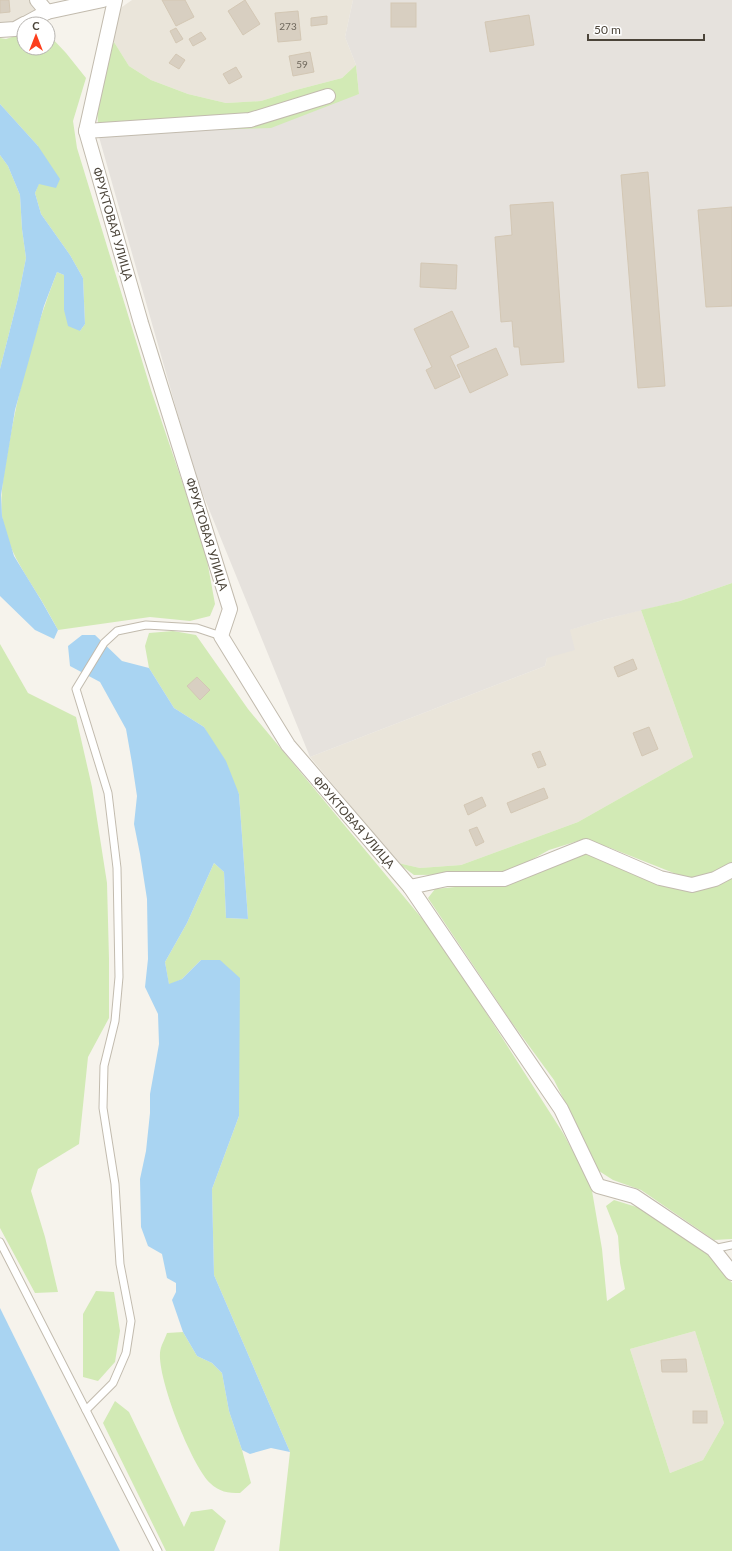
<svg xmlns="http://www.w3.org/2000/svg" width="732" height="1551" font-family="Lato,sans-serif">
	<rect width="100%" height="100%" fill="#f6f3ec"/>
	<g fill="#eae5da">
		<path d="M 0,0 L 31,0 L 39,10 L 15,26 L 0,26 Z"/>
		<path d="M 132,0 L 353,0 L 345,37 L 356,65 L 342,78 L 296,90 L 261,101 L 226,103 L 188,94 L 151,80 L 129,66 L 114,42 L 114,21 L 122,7 Z"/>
		<path d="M 641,610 L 693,757 L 578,822 L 461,865 L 420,868 L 398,863 L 310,757 L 545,666 L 547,658 L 569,630 L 606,619 Z"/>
		<path d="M 695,1331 L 724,1423 L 703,1460 L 670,1473 L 630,1349 Z"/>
	</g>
	<path fill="#e6e2dd" d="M 353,0 L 732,0 L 732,583 L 680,601 L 606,619 L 570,630 L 575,650 L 547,658 L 545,666 L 310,757 L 195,475 L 99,137 L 359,94 L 356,65 L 345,37 Z"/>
	<g fill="#d2eab5" fill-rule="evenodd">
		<path d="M 24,33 L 24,48 L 48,48 L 48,34 L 66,53 L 86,78 L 73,121 L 77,148 L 151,390 L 205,549 L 215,604 L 210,616 L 190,621 L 150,617 L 58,630 C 52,619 46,608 40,598 C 24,572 6,547 2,516 C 0,494 4,472 8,450 C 18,389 35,329 57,272 L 64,275 L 64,310 L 80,331 L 85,324 L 83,278 L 70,255 L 41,214 L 35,193 L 39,183 L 38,146 L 0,104 L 0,38 L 6,39 Z"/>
		<path d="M 114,42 L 129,66 L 151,80 L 188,94 L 226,103 L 261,101 L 296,90 L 342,78 L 356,65 L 359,94 L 271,128 L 118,133 L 99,137 L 97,110 L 106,60 Z"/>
		<path d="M 0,155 L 8,166 L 20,195 L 22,229 L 26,258 L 18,298 L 0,369 Z"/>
		<path d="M 732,583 L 732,1239 L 714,1240 L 641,1190 L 613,1180 L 599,1171 L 554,1080 L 510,1020 L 428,898 L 435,889 L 465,886 L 509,885 L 557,862 L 587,853 L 664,886 L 687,891 L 709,887 L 608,847 L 581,840 L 549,850 L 506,874 L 414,875 L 398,863 L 420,868 L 461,865 L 578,822 L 693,757 L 641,610 L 680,601 Z"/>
		<path d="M 173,631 L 196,635 L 248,709 L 439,939 L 563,1133 L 591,1185 L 602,1249 L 607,1301 L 625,1289 L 620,1263 L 618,1236 L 606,1206 L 614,1200 L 643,1209 L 706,1252 L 732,1283 L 732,1551 L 279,1551 L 290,1452 L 214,1275 L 212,1189 L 239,1116 L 201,960 L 182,979 L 169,985 L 165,962 L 187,923 L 214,863 L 224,872 L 226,918 L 248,919 L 239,794 L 204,727 L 174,708 L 149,668 L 145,646 L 149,633 ZM 695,1331 L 724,1423 L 703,1460 L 670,1473 L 630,1349 Z"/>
		<path d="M 0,644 L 28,693 L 76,717 L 92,787 L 107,883 L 109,959 L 109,1018 L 88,1057 L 79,1144 L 38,1169 L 31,1191 L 45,1237 L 58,1292 L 35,1293 L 0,1228 Z"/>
		<path d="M 96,1291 L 114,1292 L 120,1331 L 115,1362 L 98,1381 L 83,1377 L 83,1314 Z"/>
		<path d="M 183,1332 L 197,1356 L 212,1363 L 222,1373 L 229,1411 L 242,1450 L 251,1483 L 240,1493 C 228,1493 219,1492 210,1483 C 191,1464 158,1380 160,1353 C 160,1347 165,1339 167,1333 Z"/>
		<path d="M 115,1401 L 129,1412 L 184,1527 L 191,1512 L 212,1509 L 226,1521 L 214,1551 L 166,1551 L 103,1423 Z"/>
	</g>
	<g fill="#a9d4f2">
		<path d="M 0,104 L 38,146 L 60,179 L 56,188 L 39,184 L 35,193 L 41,214 L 70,255 L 83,278 L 85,324 L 80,331 L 68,326 L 64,310 L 64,275 L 57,272 L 44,306 L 15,410 L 1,495 L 2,516 L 14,556 L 41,600 L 58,630 L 54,639 L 35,630 L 0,596 L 0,369 L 18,298 L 26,258 L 22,229 L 20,195 L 8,166 L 0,155 Z"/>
		<path d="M 82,635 L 95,635 L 122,661 L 149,668 L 174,708 L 204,727 L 226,761 L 239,794 L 248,919 L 226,918 L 224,872 L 214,863 L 187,923 L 165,962 L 169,984 L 182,979 L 201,960 L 220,960 L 240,978 L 239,1116 L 212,1189 L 214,1275 L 290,1452 L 271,1448 L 250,1454 L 242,1450 L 229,1411 L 222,1373 L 212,1363 L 197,1356 L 183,1332 L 172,1300 L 176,1292 L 176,1283 L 167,1278 L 162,1254 L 148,1246 L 141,1227 L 140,1179 L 146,1151 L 150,1113 L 150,1094 L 159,1044 L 158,1014 L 145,987 L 148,959 L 147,899 L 140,854 L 134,824 L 137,796 L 132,763 L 126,729 L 100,682 L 70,666 L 68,646 Z"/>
		<path d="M 0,1308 L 120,1551 L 0,1551 Z"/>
	</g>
	<g fill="#d8cfc1" stroke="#d3c7b4">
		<path d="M 0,0 L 9,0 L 10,12 L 0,13 Z"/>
		<path d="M 162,0 L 185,0 L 194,17 L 176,26 Z"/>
		<path d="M 245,0 L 260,24 L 243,35 L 228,11 Z"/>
		<rect x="391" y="3" width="25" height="24"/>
		<path d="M 298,11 L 301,40 L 278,42 L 275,13 Z"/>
		<path d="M 529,15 L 534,45 L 490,52 L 485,22 Z"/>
		<path d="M 327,16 L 327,24 L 311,26 L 311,18 Z"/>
		<path d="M 176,28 L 183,39 L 176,43 L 170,31 Z"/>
		<path d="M 201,32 L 206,39 L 193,46 L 189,39 Z"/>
		<path d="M 310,52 L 314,72 L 293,76 L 289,56 Z"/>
		<path d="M 176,54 L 185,60 L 179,69 L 169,63 Z"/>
		<path d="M 236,67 L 242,77 L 229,84 L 223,74 Z"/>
		<path d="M 648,172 L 665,386 L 638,388 L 621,175 Z"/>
		<path d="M 553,202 L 564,362 L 521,365 L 519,347 L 514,347 L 512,321 L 501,322 L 495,237 L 512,235 L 510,205 Z"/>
		<path d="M 732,207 L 732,306 L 706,307 L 698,210 Z"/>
		<path d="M 421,263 L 457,265 L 456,289 L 420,287 Z"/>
		<path d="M 452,311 L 469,347 L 450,356 L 460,377 L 435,389 L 426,370 L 432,367 L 414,329 Z"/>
		<path d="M 496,348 L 508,375 L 470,393 L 457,365 Z"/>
		<path d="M 633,659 L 637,669 L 618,677 L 614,667 Z"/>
		<path d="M 197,677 L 210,690 L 200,700 L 187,686 Z"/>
		<path d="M 649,727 L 658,749 L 642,756 L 633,733 Z"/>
		<path d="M 540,751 L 546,765 L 538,768 L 532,754 Z"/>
		<path d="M 544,788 L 548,798 L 511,813 L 507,803 Z"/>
		<path d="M 482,797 L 486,806 L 468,815 L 464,805 Z"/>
		<path d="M 477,827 L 484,842 L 476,846 L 469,830 Z"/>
		<path d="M 686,1359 L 687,1372 L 662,1372 L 661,1360 Z"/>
		<rect x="693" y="1411" width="14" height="12"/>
	</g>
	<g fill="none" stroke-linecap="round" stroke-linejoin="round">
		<g stroke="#c2bbae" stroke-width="9">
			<g id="lane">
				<path d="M 0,1242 L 158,1551"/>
				<path d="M 713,1249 L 732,1245"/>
				<path d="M 86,1410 L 113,1383 L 126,1353 L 131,1321 L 120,1264 L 115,1184 L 103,1108 L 104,1066 L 115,1021 L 119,977 L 117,868 L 108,793 L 76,689 L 104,643 L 117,631 L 146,625 L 197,628 L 221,636"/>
			</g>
		</g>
		<g stroke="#c2bbae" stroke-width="16">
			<g id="street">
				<path d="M 37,0 L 47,12"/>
				<path d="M 115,0 L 86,131 L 141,323 L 230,609 L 221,636 L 288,745 L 410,887 L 561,1109 L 598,1186 L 634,1196 L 713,1249 L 732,1273"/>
				<path d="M 25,24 L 47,12 L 103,0"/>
				<path d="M 0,30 L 15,29 L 24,24"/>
				<path d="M 86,131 L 250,120 L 328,96"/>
				<path d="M 410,887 L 447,879 L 504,879 L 586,846 L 660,878 L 692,885 L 715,879 L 732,870"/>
			</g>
		</g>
		<use href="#lane" stroke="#fff" stroke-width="7"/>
		<use href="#street" stroke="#fff" stroke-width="14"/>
	</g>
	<g text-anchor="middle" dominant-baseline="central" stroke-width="4" stroke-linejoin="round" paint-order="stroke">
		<g font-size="10" fill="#6e675b">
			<text x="288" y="26">273</text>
			<text x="302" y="64">59</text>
		</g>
		<g font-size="12" fill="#4b4439" stroke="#fff">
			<text transform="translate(113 224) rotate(74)">ФРУКТОВАЯ УЛИЦА</text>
			<text transform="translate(207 534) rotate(73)">ФРУКТОВАЯ УЛИЦА</text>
			<text transform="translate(354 822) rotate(49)">ФРУКТОВАЯ УЛИЦА</text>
		</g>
	</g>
	<g transform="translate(36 36)"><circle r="19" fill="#ffffff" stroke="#b7b4b0"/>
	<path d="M0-3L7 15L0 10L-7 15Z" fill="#fc3f1d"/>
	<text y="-6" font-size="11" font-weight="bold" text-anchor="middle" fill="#4b4439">С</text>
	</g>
	<path d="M588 34v6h116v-6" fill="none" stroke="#4b4439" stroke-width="2"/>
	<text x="594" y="34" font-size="12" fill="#4b4439" stroke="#ffffff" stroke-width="3" paint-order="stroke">50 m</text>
</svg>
